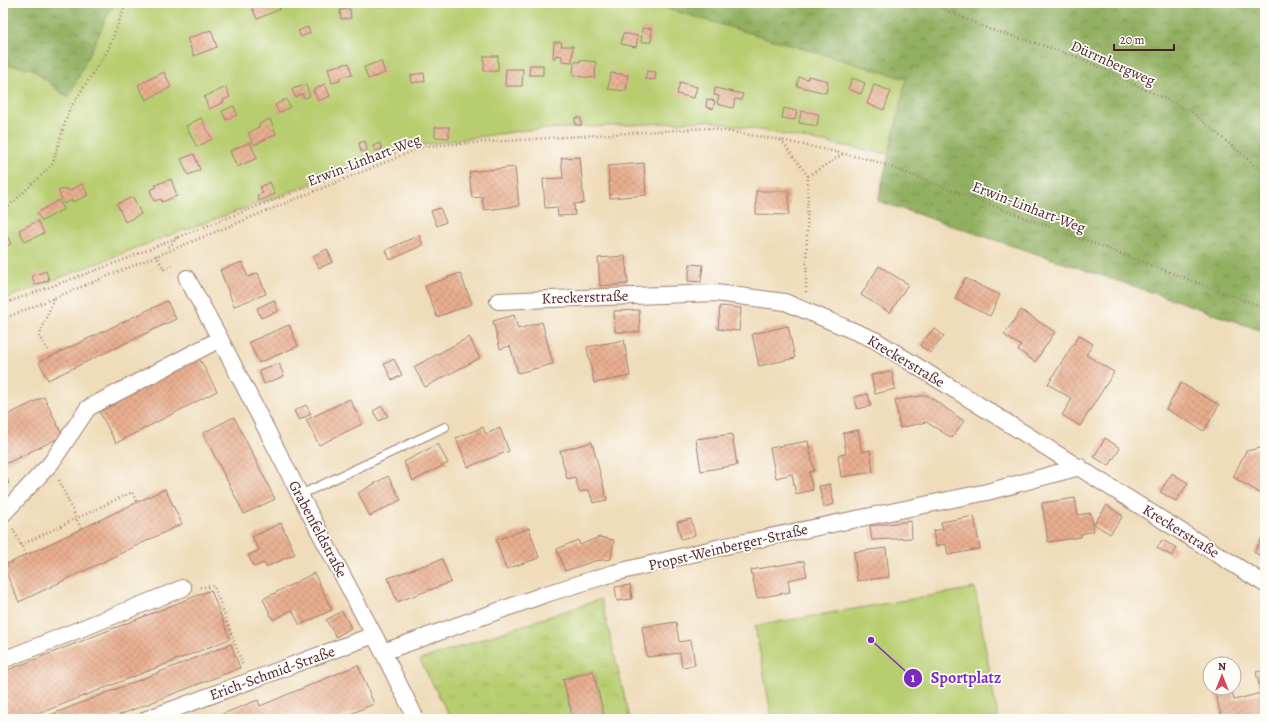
<svg xmlns="http://www.w3.org/2000/svg" width="1268" height="722" font-family="Alegreya,serif">
	<defs>
		<pattern id="grass-tufts" width="24" height="20" patternUnits="userSpaceOnUse"><rect width="24" height="20" fill="#b8cd70"/><path d="M3 7l-1-3M5 7V3M7 7l1-3M15 17l-1-3M17 17v-4M19 17l1-3" fill="none" stroke="#a0b061"/></pattern>
		<pattern id="forest-crowns" width="20" height="18" patternUnits="userSpaceOnUse"><rect width="20" height="18" fill="#92b062"/><path d="M2 6a3 3 0 1 1 6 0M12 15a3 3 0 1 1 6 0" fill="none" stroke="#798f51"/></pattern>
		<pattern id="building-cross-hatch" width="8" height="8" patternUnits="userSpaceOnUse"><rect width="8" height="8" fill="#e8ae8f"/><path d="M0 0l8 8M0 8l8-8" fill="none" stroke="#c8957c"/></pattern>
	</defs>
	<rect width="100%" height="100%" fill="#fdfcf7"/>
	<filter id="ink" filterUnits="userSpaceOnUse"><feTurbulence type="fractalNoise" baseFrequency=".025" numOctaves="2"/><feDisplacementMap in="SourceGraphic" scale="8" xChannelSelector="R" yChannelSelector="G"/><feConvolveMatrix kernelMatrix="1 2 1 2 8 2 1 2 1" color-interpolation-filters="sRGB"/></filter>
	<filter id="wash" filterUnits="userSpaceOnUse"><feTurbulence type="fractalNoise" baseFrequency=".012" numOctaves="4" result="noise"/><feDisplacementMap in="SourceGraphic" scale="16" xChannelSelector="R" yChannelSelector="G"/><feGaussianBlur stdDeviation="0.9" result="paint"/><feColorMatrix in="noise" values="0 0 0 0 0 0 0 0 0 0 0 0 0 0 0 0 0 1.4 0 .05"/><feComposite in="paint" operator="in"/></filter>
	<g filter="url(#wash)">
		<rect width="100%" height="100%" fill="#efdcba"/>
		<path fill="url(#grass-tufts)" stroke="#81764e" d="M 601,599 L 630,719 L 605,719 L 593,671 L 563,679 L 573,719 L 451,719 L 420,660 Z"/>
		<g fill="url(#forest-crowns)" stroke="#6e6846">
			<path d="M 3,3 L 114,3 L 68,99 L 32,69 L 3,64 Z"/>
			<path d="M 648,3 L 1265,3 L 1265,332 L 1172,299 L 878,201 L 906,79 Z"/>
		</g>
		<g fill="#b8cd70" stroke="#81764e">
			<path d="M 114,3 L 648,3 L 906,79 L 889,154 L 709,121 L 527,130 L 401,148 L 277,197 L 154,241 L 3,300 L 3,64 L 32,69 L 68,98 Z"/>
			<path d="M 975,588 L 998,719 L 772,719 L 755,626 Z"/>
		</g>
		<g id="blocks">
			<g fill="url(#building-cross-hatch)">
				<path d="M 256,3 L 277,3 L 280,9 L 257,19 L 251,5 Z"/>
				<path d="M 350,9 L 351,18 L 341,19 L 340,10 Z"/>
				<path d="M 308,27 L 310,33 L 301,37 L 298,31 Z"/>
				<path d="M 642,28 L 652,29 L 651,42 L 641,42 Z"/>
				<path d="M 211,30 L 217,47 L 194,56 L 187,39 Z"/>
				<path d="M 623,33 L 638,36 L 636,47 L 621,44 Z"/>
				<path d="M 554,42 L 562,42 L 561,46 L 573,46 L 572,62 L 562,61 L 562,56 L 556,55 L 555,58 L 553,58 Z"/>
				<rect x="484" y="56" width="14" height="15"/>
				<path d="M 580,60 L 596,62 L 595,78 L 573,76 L 574,62 L 580,62 Z"/>
				<path d="M 381,61 L 385,73 L 368,79 L 364,67 Z"/>
				<path d="M 349,63 L 352,75 L 339,78 L 340,81 L 332,83 L 328,68 Z"/>
				<path d="M 530,65 L 543,65 L 543,75 L 529,75 Z"/>
				<path d="M 506,69 L 523,69 L 522,86 L 505,86 Z"/>
				<path d="M 647,71 L 656,72 L 655,80 L 645,79 Z"/>
				<path d="M 164,72 L 171,87 L 146,100 L 138,85 Z"/>
				<path d="M 424,73 L 425,81 L 412,83 L 411,75 Z"/>
				<path d="M 611,73 L 628,75 L 626,91 L 608,89 Z"/>
				<path d="M 808,76 L 828,81 L 826,93 L 797,86 L 799,77 L 808,79 Z"/>
				<path d="M 852,78 L 865,83 L 861,94 L 848,89 Z"/>
				<path d="M 680,82 L 697,87 L 694,98 L 677,94 Z"/>
				<path d="M 325,84 L 330,96 L 318,101 L 313,90 Z"/>
				<path d="M 306,85 L 310,96 L 304,98 L 302,94 L 295,97 L 292,89 Z"/>
				<path d="M 874,85 L 891,91 L 884,110 L 867,104 Z"/>
				<path d="M 226,87 L 230,97 L 223,100 L 224,102 L 209,109 L 204,97 Z"/>
				<path d="M 715,88 L 743,94 L 741,100 L 735,99 L 733,108 L 717,104 L 719,96 L 714,95 Z"/>
				<path d="M 286,99 L 290,107 L 279,113 L 275,105 Z"/>
				<path d="M 707,99 L 715,101 L 713,109 L 706,107 Z"/>
				<path d="M 234,106 L 237,115 L 226,120 L 222,111 Z"/>
				<path d="M 784,108 L 797,111 L 795,120 L 782,118 Z"/>
				<path d="M 801,111 L 819,114 L 817,126 L 799,123 Z"/>
				<path d="M 201,118 L 212,139 L 197,147 L 186,126 Z"/>
				<rect x="575" y="118" width="6" height="7"/>
				<path d="M 270,119 L 276,134 L 254,145 L 248,133 L 259,127 L 259,124 Z"/>
				<path d="M 435,127 L 449,127 L 449,138 L 435,137 Z"/>
				<path d="M 365,141 L 367,151 L 361,152 L 359,143 Z"/>
				<path d="M 250,142 L 257,158 L 237,167 L 230,151 Z"/>
				<path d="M 380,143 L 382,149 L 375,151 L 373,146 Z"/>
				<path d="M 194,154 L 200,170 L 188,175 L 181,159 Z"/>
				<path d="M 580,157 L 584,203 L 574,204 L 575,215 L 558,216 L 557,207 L 545,208 L 543,179 L 563,178 L 561,158 Z"/>
				<path d="M 644,163 L 646,195 L 610,198 L 608,166 Z"/>
				<path d="M 515,167 L 519,206 L 484,210 L 482,197 L 472,198 L 469,172 Z"/>
				<path d="M 171,179 L 177,196 L 162,202 L 161,199 L 154,201 L 150,190 L 157,187 L 155,185 Z"/>
				<path d="M 270,182 L 275,194 L 259,201 L 257,195 L 263,193 L 260,187 Z"/>
				<path d="M 82,184 L 88,195 L 73,202 L 72,200 L 64,204 L 58,191 L 66,188 L 68,191 Z"/>
				<path d="M 756,191 L 789,191 L 789,215 L 756,214 Z"/>
				<path d="M 133,197 L 141,214 L 125,222 L 117,204 Z"/>
				<path d="M 59,200 L 64,209 L 42,221 L 37,213 Z"/>
				<path d="M 440,208 L 446,222 L 437,226 L 431,211 Z"/>
				<path d="M 38,221 L 44,233 L 25,242 L 19,230 Z"/>
				<path d="M 6,234 L 11,244 L 3,248 L 3,235 Z"/>
				<path d="M 419,235 L 423,245 L 390,260 L 386,250 Z"/>
				<path d="M 327,249 L 333,262 L 319,268 L 313,256 Z"/>
				<path d="M 625,256 L 628,284 L 600,286 L 598,258 Z"/>
				<path d="M 242,262 L 248,277 L 258,273 L 266,294 L 234,306 L 220,270 Z"/>
				<path d="M 690,264 L 703,265 L 701,282 L 688,281 Z"/>
				<path d="M 879,266 L 908,284 L 890,313 L 861,295 Z"/>
				<path d="M 46,271 L 49,280 L 35,285 L 32,276 Z"/>
				<path d="M 460,273 L 472,304 L 437,317 L 425,286 Z"/>
				<path d="M 965,278 L 1000,295 L 990,316 L 955,299 Z"/>
				<path d="M 274,300 L 278,311 L 261,318 L 257,308 Z"/>
				<path d="M 167,301 L 176,319 L 48,380 L 39,362 Z"/>
				<path d="M 720,306 L 741,308 L 739,331 L 718,329 Z"/>
				<path d="M 639,310 L 640,332 L 615,332 L 614,311 Z"/>
				<path d="M 1021,310 L 1055,332 L 1035,362 L 1018,350 L 1021,346 L 1004,335 Z"/>
				<path d="M 514,315 L 518,329 L 542,322 L 553,364 L 518,373 L 510,346 L 500,349 L 493,321 Z"/>
				<path d="M 289,325 L 298,346 L 259,363 L 249,342 Z"/>
				<path d="M 788,326 L 795,358 L 759,366 L 752,334 Z"/>
				<path d="M 934,328 L 944,336 L 930,353 L 920,345 Z"/>
				<path d="M 1079,335 L 1093,344 L 1086,355 L 1114,372 L 1080,426 L 1062,415 L 1072,399 L 1048,384 Z"/>
				<path d="M 469,337 L 480,358 L 425,387 L 414,367 Z"/>
				<path d="M 624,340 L 630,376 L 594,383 L 587,347 Z"/>
				<path d="M 199,358 L 217,391 L 116,443 L 98,409 Z"/>
				<path d="M 394,359 L 402,375 L 392,380 L 384,364 Z"/>
				<path d="M 279,363 L 284,376 L 264,384 L 259,370 Z"/>
				<path d="M 892,371 L 895,389 L 875,394 L 871,375 Z"/>
				<path d="M 1181,383 L 1219,405 L 1204,431 L 1166,409 Z"/>
				<path d="M 868,394 L 871,406 L 857,409 L 854,397 Z"/>
				<path d="M 927,395 L 964,421 L 952,438 L 926,422 L 900,428 L 895,400 Z"/>
				<path d="M 44,397 L 63,436 L 3,465 L 3,417 Z"/>
				<path d="M 350,399 L 362,424 L 319,445 L 306,420 Z"/>
				<path d="M 306,405 L 311,414 L 299,420 L 294,411 Z"/>
				<path d="M 382,406 L 388,416 L 379,421 L 373,411 Z"/>
				<path d="M 234,417 L 275,499 L 244,514 L 203,433 Z"/>
				<path d="M 483,427 L 486,434 L 500,428 L 509,451 L 468,467 L 456,438 Z"/>
				<path d="M 858,430 L 862,452 L 870,450 L 873,472 L 841,477 L 838,455 L 846,454 L 843,433 Z"/>
				<path d="M 732,434 L 737,465 L 701,471 L 696,439 Z"/>
				<path d="M 1105,438 L 1120,448 L 1109,466 L 1094,457 Z"/>
				<path d="M 808,441 L 814,471 L 809,472 L 813,490 L 796,494 L 792,474 L 776,478 L 770,448 Z"/>
				<path d="M 592,442 L 607,500 L 593,503 L 589,490 L 579,492 L 575,477 L 567,479 L 560,451 Z"/>
				<path d="M 438,444 L 448,463 L 413,481 L 404,462 Z"/>
				<path d="M 1265,447 L 1265,504 L 1262,502 L 1265,496 L 1233,477 L 1246,451 Z"/>
				<path d="M 3,470 L 9,483 L 3,486 Z"/>
				<path d="M 1172,473 L 1188,483 L 1176,501 L 1160,492 Z"/>
				<path d="M 388,476 L 401,500 L 370,516 L 358,493 Z"/>
				<path d="M 830,484 L 834,504 L 824,507 L 819,486 Z"/>
				<path d="M 165,489 L 182,524 L 19,602 L 3,566 Z"/>
				<path d="M 1075,498 L 1078,515 L 1091,513 L 1094,531 L 1081,534 L 1081,537 L 1048,542 L 1042,503 Z"/>
				<path d="M 1107,505 L 1123,516 L 1110,534 L 1094,524 Z"/>
				<path d="M 974,516 L 980,549 L 948,555 L 946,544 L 936,546 L 933,531 L 943,529 L 941,522 Z"/>
				<path d="M 691,519 L 695,535 L 681,539 L 677,522 Z"/>
				<path d="M 911,521 L 912,538 L 872,540 L 870,526 Z"/>
				<path d="M 281,523 L 295,554 L 266,567 L 264,563 L 254,567 L 248,555 L 259,550 L 252,537 Z"/>
				<path d="M 529,528 L 539,558 L 506,569 L 496,540 Z"/>
				<path d="M 599,537 L 614,540 L 611,559 L 594,561 L 565,571 L 557,549 L 578,540 L 580,545 Z"/>
				<path d="M 1263,537 L 1265,538 L 1265,559 L 1254,552 Z"/>
				<path d="M 1162,540 L 1177,548 L 1172,556 L 1157,548 Z"/>
				<path d="M 886,548 L 889,577 L 857,581 L 854,552 Z"/>
				<path d="M 442,559 L 451,582 L 397,602 L 388,578 Z"/>
				<path d="M 804,561 L 807,576 L 788,580 L 790,592 L 757,598 L 751,570 Z"/>
				<path d="M 314,573 L 332,610 L 300,625 L 292,610 L 273,620 L 263,599 Z"/>
				<path d="M 630,585 L 632,599 L 617,601 L 615,587 Z"/>
				<path d="M 211,590 L 230,639 L 25,719 L 3,719 L 3,672 Z"/>
				<path d="M 342,611 L 351,628 L 336,637 L 326,620 Z"/>
				<path d="M 676,622 L 679,642 L 691,640 L 695,665 L 682,667 L 680,653 L 647,657 L 642,627 Z"/>
				<path d="M 231,644 L 240,668 L 109,719 L 40,719 Z"/>
				<path d="M 358,665 L 374,704 L 338,719 L 210,719 L 258,700 L 260,706 Z"/>
				<path d="M 1265,670 L 1265,714 L 1247,719 L 1222,719 L 1214,688 L 1231,688 L 1234,700 L 1261,693 L 1256,672 Z"/>
				<path d="M 593,671 L 605,719 L 573,719 L 563,679 Z"/>
			</g>
		</g>
	</g>
	<g filter="url(#ink)">
		<use href="#blocks" fill-opacity="0" stroke="#9c7e72" stroke-width="1"/>
		<g fill="none" stroke-linecap="round" stroke-linejoin="round">
			<g stroke="#9c7e72" stroke-width="10">
				<path id="service" d="M 300,495 L 445,427"/>
			</g>
			<g stroke="#9c7e72" stroke-width="18">
				<g id="minor">
					<path d="M 187,278 L 220,339 L 300,495 L 383,652 L 416,719"/>
					<path d="M 498,301 L 716,293 L 785,302 L 875,340 L 1265,584"/>
					<path d="M 3,514 L 51,463 L 88,408 L 220,339"/>
					<path d="M 383,652 L 546,594 L 614,573 L 721,547 L 987,492 L 1080,467"/>
					<path d="M 3,660 L 183,588"/>
					<path d="M 147,719 L 374,635"/>
				</g>
			</g>
			<g stroke="#9c7e72" stroke-width="2.5" stroke-dasharray="1 3" stroke-linecap="butt">
				<path d="M 935,3 L 950,12 L 991,30 L 1029,41 L 1080,58 L 1192,112 L 1265,174"/>
				<path d="M 781,140 L 808,176 L 806,292"/>
				<path d="M 808,176 L 843,154"/>
				<path d="M 3,212 L 52,165 L 69,110 L 108,50 L 126,3"/>
				<path d="M 178,237 L 411,147 L 421,146"/>
				<path d="M 156,255 L 164,269 L 174,264"/>
				<path d="M 3,304 L 121,261 L 178,237 L 167,249"/>
				<path d="M 3,319 L 425,146 L 707,128 L 781,140 L 872,160 L 1265,308"/>
				<path d="M 48,350 L 39,337 L 54,298"/>
				<path d="M 59,480 L 81,529"/>
				<path d="M 13,529 L 26,555"/>
				<path d="M 21,545 L 132,492 L 137,502"/>
				<path d="M 200,587 L 214,586 L 243,666"/>
			</g>
			<use href="#service" stroke="#fff" stroke-width="8"/>
			<use href="#minor" stroke="#fff" stroke-width="16"/>
		</g>
	</g>
	<g text-anchor="middle" dominant-baseline="central" stroke-width="3.5" stroke-linejoin="round" paint-order="stroke">
		<g font-size="15" fill="#4a1f2b" stroke="#fdfcf7">
			<text transform="translate(1113 63) rotate(24)">Dürrnbergweg</text>
			<text transform="translate(364 160) rotate(-21)">Erwin-Linhart-Weg</text>
			<text transform="translate(1029 207) rotate(21)">Erwin-Linhart-Weg</text>
			<text transform="translate(585 297) rotate(-2)">Kreckerstraße</text>
			<text transform="translate(906 361) rotate(31)">Kreckerstraße</text>
			<text transform="translate(318 529) rotate(62)">Grabenfeldstraße</text>
			<text transform="translate(1181 531) rotate(32)">Kreckerstraße</text>
			<text transform="translate(728 547) rotate(-13)">Propst-Weinberger-Straße</text>
			<text transform="translate(272 673) rotate(-20)">Erich-Schmid-Straße</text>
		</g>
	</g>
	<path fill="none" stroke="#7b2cbf" stroke-width="1.5" d="M871 640L913 678"/>
	<g fill="#7b2cbf" stroke="#fdfcf7" stroke-width="1.5">
		<circle cx="871" cy="640" r="4"/>
		<circle cx="913" cy="678" r="10"/>
	</g>
	<g font-size="12" text-anchor="middle" font-weight="bold" fill="#fff">
		<text x="913" y="682">1</text>
	</g>
	<g font-size="16" text-anchor="middle" font-weight="bold" fill="#7b2cbf" stroke="#fdfcf7" stroke-width="3.5" stroke-linejoin="round" paint-order="stroke">
		<text x="966" y="683">Sportplatz</text>
	</g>
	<rect width="1268" height="722" fill="none" stroke="#fdfcf7" stroke-width="16"/>
	<g transform="translate(1222 676)"><circle r="19" fill="#fdfcf7" stroke="#b5a4a5"/>
	<path d="M0-3L7 15L0 10L-7 15Z" fill="#d1495b"/>
	<text y="-6" font-size="11" font-weight="bold" text-anchor="middle" fill="#4a1f2b">N</text>
	</g>
	<path d="M1114 44v6h60v-6" fill="none" stroke="#4a1f2b" stroke-width="2"/>
	<text x="1120" y="44" font-size="12" fill="#4a1f2b" stroke="#fdfcf7" stroke-width="3" paint-order="stroke">20 m</text>
</svg>
